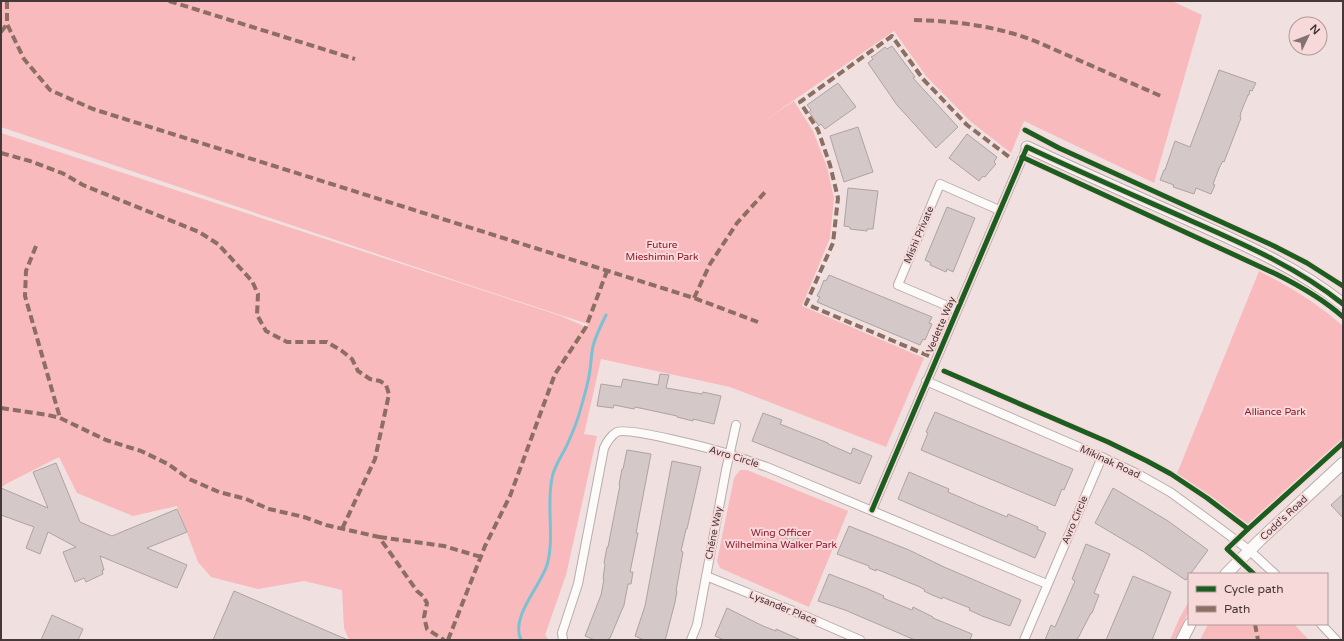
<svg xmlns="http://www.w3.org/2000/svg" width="1344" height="641" font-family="'Varela Round',sans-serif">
	<rect width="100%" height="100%" fill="#f1e0e0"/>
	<g fill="#f8babc">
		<path d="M 1,1 L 1172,1 L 1202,15 L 1154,183 L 1024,121 L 1011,153 L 970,121 L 926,76 L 894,31 L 761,123 L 794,101 L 813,131 L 827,167 L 834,198 L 830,238 L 802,306 L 924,358 L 886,447 L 730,387 L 601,359 L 584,434 L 597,436 L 566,575 L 545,635 L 549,640 L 349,640 L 344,628 L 342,590 L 304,581 L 258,589 L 211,577 L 198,562 L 177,506 L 133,516 L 77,493 L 59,457 L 6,484 L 1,488 L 1,133 L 561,316 L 586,327 L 588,324 L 466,284 L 1,127 Z"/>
		<path d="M 1259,271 C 1290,287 1317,303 1343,326 L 1343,440 L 1248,527 L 1209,497 L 1176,476 Z"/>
		<path d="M 740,470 L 747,470 L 848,511 L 809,607 L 720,568 L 717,561 L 734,478 Z"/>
		<path d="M 1189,601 L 1189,611 L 1175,640 L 1170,640 L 1179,619 Z"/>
		<path d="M 1208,624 L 1294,624 L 1309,640 L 1200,640 Z"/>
	</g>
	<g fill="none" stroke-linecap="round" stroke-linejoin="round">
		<path stroke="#7ac2d3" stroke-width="3" d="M 521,640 C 510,617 540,587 547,565 C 555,537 546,507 552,478 C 554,466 562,456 567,445 C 572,434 577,423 580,411 C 583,400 587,388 589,376 C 591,366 591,356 593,346 C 596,335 601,325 606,315"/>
	</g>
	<g fill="#d5c8c8" stroke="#aea2a2">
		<path d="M 892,46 L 915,77 L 913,78 L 958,127 L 936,148 L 897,105 L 868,63 L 873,59 L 871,57 L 875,55 L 885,47 L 887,49 Z"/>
		<path d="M 1219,70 L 1256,83 L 1252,91 L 1250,90 L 1249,95 L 1248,95 L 1241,112 L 1240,117 L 1241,118 L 1224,162 L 1223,161 L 1220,166 L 1213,184 L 1215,185 L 1211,194 L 1196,188 L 1194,194 L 1173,187 L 1174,185 L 1160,180 L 1164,170 L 1165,170 L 1175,141 L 1190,147 Z"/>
		<path d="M 838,83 L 856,107 L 825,129 L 821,124 L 819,126 L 809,112 L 811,110 L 807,105 Z"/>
		<path d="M 858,127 L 873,172 L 844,182 L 830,136 Z"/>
		<path d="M 967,134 L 997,157 L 994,162 L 996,164 L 989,172 L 985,177 L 983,176 L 979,181 L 949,158 Z"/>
		<path d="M 848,188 L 878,191 L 873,229 L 867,229 L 867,231 L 850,229 L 850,227 L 844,226 Z"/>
		<path d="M 947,207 L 975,218 L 953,272 L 947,269 L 946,272 L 930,265 L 931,263 L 925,260 Z"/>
		<path d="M 829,275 L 932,317 L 929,323 L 932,324 L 925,340 L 923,339 L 920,345 L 817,302 L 820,297 L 817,296 L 820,290 L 824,280 L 826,281 Z"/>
		<path d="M 660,374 L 669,375 L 666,388 L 702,394 L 703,392 L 721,396 L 714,424 L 693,419 L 693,421 L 677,417 L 677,416 L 635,407 L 634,409 L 614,405 L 613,408 L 597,406 L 601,384 L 621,387 L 623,379 L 658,385 Z"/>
		<path d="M 935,412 L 1073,469 L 1064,490 L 1062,489 L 1055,506 L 921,450 L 928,433 L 926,432 Z"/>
		<path d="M 763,413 L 782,420 L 780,424 L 828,443 L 828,444 L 851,454 L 853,448 L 872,456 L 860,484 L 752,441 Z"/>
		<path d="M 627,450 L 651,454 L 636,533 L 638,533 L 630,572 L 633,572 L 631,584 L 628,584 L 624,605 L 610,638 L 609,638 L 608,640 L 595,640 L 585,636 L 601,595 L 604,579 L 603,579 L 605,564 L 604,563 L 607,547 L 608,547 L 620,485 L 619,485 L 622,469 L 623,469 Z"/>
		<path d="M 672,461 L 701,467 L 687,529 L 686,529 L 681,551 L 683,552 L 676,591 L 677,591 L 675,602 L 666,637 L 665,640 L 644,640 L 635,636 L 645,606 Z"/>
		<path d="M 56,463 L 80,522 L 112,536 L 177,509 L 187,532 L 147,548 L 187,565 L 177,588 L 100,556 L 104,570 L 102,570 L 103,574 L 86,582 L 84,578 L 75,582 L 63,552 L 76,547 L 48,532 L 40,554 L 26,548 L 34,527 L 1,515 L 1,488 L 48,508 L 33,472 Z"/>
		<path d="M 909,472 L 949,489 L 948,492 L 978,505 L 1007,517 L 1008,514 L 1038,527 L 1037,529 L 1046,533 L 1035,558 L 898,499 Z"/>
		<path d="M 1113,488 L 1168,521 L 1208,550 L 1186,580 L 1184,579 L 1144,552 L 1095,523 Z"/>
		<path d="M 1343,494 L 1343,518 L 1331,505 Z"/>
		<path d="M 849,526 L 909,550 L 944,567 L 1021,600 L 1010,626 L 982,616 L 969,610 L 970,608 L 947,599 L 943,597 L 942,599 L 932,595 L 924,591 L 925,590 L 920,587 L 876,569 L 876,571 L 869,568 L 869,566 L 837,554 Z"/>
		<path d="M 790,532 L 799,537 L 792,549 L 783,544 Z"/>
		<path d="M 1086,544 L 1110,554 L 1094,593 L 1099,595 L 1092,613 L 1091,613 L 1077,640 L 1045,640 L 1051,625 L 1055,627 L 1075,581 L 1072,579 Z"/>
		<path d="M 829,574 L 868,589 L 884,596 L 883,598 L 912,610 L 913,607 L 933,617 L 933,618 L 972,634 L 970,640 L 915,640 L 845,610 L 818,601 Z"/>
		<path d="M 1133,576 L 1171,592 L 1152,640 L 1106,640 Z"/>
		<path d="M 234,591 L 348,640 L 213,640 Z"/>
		<path d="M 727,608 L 763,626 L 776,631 L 776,629 L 801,640 L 724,640 L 715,636 Z"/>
		<path d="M 52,615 L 83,629 L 78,640 L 41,640 Z"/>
	</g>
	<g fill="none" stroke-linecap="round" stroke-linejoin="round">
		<g stroke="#b9adad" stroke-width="10">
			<g id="street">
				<path d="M 957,310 L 898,285 L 940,184 L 999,210"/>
				<path d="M 926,381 L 1102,457 L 1140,475 L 1170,492 L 1206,518 L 1249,550 L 1275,574"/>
				<path d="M 872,510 L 1027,147"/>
				<path d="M 706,576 L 798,613 L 860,640"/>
				<path d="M 1321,624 L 1336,640"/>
				<path d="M 563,640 L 562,633 L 578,584 L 604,448 C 607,442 610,436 617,432 C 629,427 712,449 729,454 C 742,458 754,463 767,467 L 1047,584"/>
				<path d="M 691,640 L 697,625 L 726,470 L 736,425"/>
				<path d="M 1024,640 L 1102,457"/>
			</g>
		</g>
		<g stroke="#b9adad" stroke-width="13">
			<g id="secondary">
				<path d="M 1027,147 C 1080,172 1133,195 1187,219 C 1241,243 1297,267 1343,304"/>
				<path d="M 1226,574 L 1260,540 L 1343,463"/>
				<path d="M 1182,640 L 1190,624"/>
			</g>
		</g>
		<use href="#street" stroke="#fdfafa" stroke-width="8"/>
		<use href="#secondary" stroke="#fdfafa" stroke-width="11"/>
		<g stroke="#8d6e63" stroke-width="4" stroke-dasharray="8 4" stroke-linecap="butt">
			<path d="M 7,1 L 7,24 L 24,59 L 50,90 L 93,109 L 694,298 L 758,322"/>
			<path d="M 169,1 L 355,59"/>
			<path d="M 914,20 C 956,21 996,26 1035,41 L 1163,97"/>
			<path d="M 1,32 L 7,24"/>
			<path d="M 1,153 L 30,161 L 62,173 L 83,185 L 199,232 L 218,244 L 252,281 L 258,294 L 257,315 L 266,331 L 287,342 L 327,342 L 342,351 L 352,359 L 358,371 L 370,379 L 380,381 L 386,385 L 389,394 L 375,459 L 342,529"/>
			<path d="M 36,246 L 26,271 L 25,296 L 60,418"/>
			<path d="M 694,298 L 710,264 L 737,223 L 766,191"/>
			<path d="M 929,356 L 806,304 L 833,243 L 838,198 L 830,165 L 818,130 L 800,102 L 892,36 L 923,79 L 967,125 L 1012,159"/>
			<path d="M 1,408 L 48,415 L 60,418 L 106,440 L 141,451 L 168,464 L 189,479 L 219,492 L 246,499 L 269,509 L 304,517 L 326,525 L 379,537 L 417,591 L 423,596 L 427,603 L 424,617 L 427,629 L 444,640"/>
			<path d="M 379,537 L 444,546 L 481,557"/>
			<path d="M 1255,624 L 1258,640"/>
			<path d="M 448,640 L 485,546 L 510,496 L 555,374 L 586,327 L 607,271"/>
		</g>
		<g stroke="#f8d9d9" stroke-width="8">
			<g id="cycleway">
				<path d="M 1025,130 L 1059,148 L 1274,246 L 1307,263 L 1343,286"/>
				<path d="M 1022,157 L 1276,274 C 1300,286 1323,299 1343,317"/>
				<path d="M 944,371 L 1108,442 L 1147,461 L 1171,474 L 1207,498 L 1248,529 L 1343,443"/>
				<path d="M 872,510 L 1027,147 C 1080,172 1133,195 1187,219 C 1241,243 1297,267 1343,304"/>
				<path d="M 1248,529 L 1227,549 L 1254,574"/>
			</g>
		</g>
		<use href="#cycleway" stroke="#1b5e20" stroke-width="5"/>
	</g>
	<g text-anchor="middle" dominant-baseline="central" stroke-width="4" stroke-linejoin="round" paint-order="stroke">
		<g font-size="10" fill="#443838" stroke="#f8d9d9">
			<text transform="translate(919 235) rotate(-67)">Mishi Private</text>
			<text transform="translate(941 325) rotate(-67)">Vedette Way</text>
			<text transform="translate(734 457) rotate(17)">Avro Circle</text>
			<text transform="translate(1110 462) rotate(25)">Mikinak Road</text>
			<text transform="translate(1284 518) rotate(-43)">Codd's Road</text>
			<text transform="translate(1075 520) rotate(-67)">Avro Circle</text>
			<text transform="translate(714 533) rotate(-79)">Chêne Way</text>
			<text transform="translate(783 608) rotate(22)">Lysander Place</text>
		</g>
		<g font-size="10" fill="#92112d" stroke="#f8d9d9">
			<text x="662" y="245">Future<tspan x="662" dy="12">Mieshimin Park</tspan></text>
			<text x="1275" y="412">Alliance Park</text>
			<text x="781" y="533">Wing Officer<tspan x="781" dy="12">Wilhelmina Walker Park</tspan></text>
		</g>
	</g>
	<rect width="1344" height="641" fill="none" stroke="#443838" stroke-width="4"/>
	<rect x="1188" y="573" width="140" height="52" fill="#f8d9d9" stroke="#b09999"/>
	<rect x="1196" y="586" width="20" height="6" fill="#1b5e20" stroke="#b09999"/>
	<text x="1224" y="593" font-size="12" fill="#443838">Cycle path</text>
	<rect x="1196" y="606" width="20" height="6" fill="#8d6e63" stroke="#b09999"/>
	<text x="1224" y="613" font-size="12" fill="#443838">Path</text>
	<g transform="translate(1308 36) rotate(47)"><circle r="19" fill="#f8d9d9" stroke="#b09999"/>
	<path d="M0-3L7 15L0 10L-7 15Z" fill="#817373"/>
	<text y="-6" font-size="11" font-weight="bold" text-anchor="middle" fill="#443838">N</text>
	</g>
</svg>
